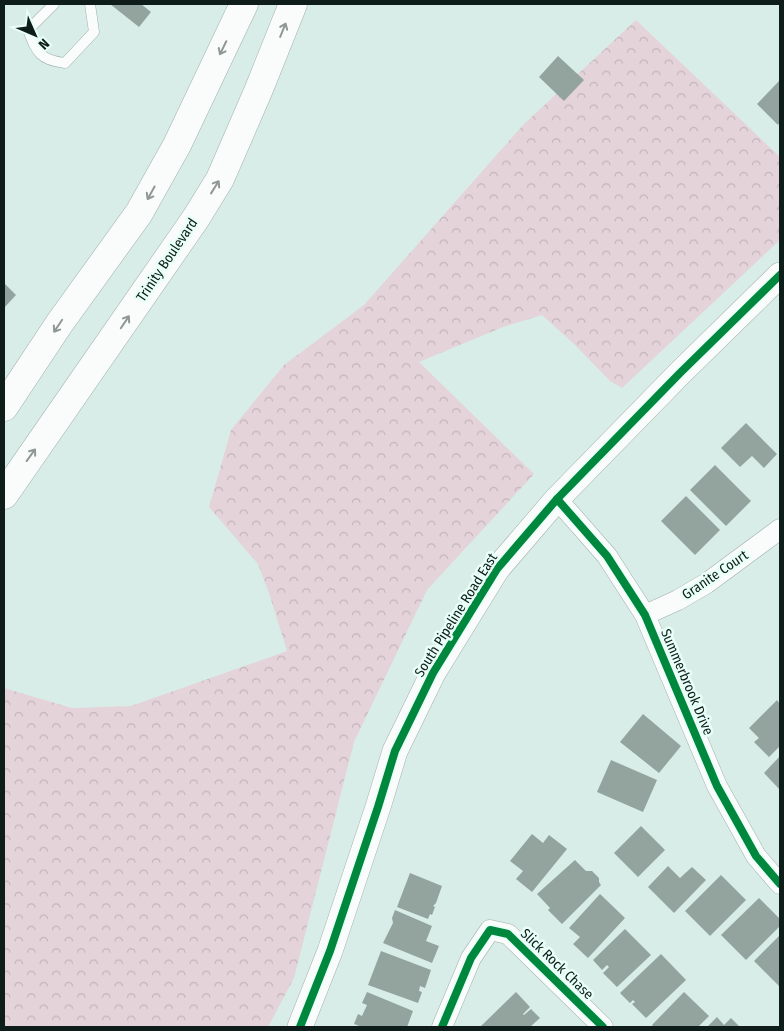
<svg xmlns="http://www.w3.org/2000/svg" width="784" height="1031" font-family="'Fira Sans Condensed',sans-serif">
	<defs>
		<pattern id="forest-crowns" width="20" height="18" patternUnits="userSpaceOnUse" patternTransform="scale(1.25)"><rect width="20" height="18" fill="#e5d3da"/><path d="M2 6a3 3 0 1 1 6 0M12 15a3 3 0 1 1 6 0" fill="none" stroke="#c3b5ba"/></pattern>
	</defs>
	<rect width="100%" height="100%" fill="#d8ede7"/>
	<path fill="url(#forest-crowns)" d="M 636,20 L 780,157 L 780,240 L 622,388 L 610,381 L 574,344 L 542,315 L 503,327 L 419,362 L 534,474 L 427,590 L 354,742 L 294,978 L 268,1027 L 4,1027 L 4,688 L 72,708 L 131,706 L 287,651 L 269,593 L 258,564 L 209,507 L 231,430 L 284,365 L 364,305 L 523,125 Z"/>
	<g fill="#93a49f">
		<path d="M 110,4 L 141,4 L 151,12 L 139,27 Z"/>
		<path d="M 558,56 L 584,80 L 564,101 L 539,77 Z"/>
		<path d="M 780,80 L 780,122 L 778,125 L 757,104 Z"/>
		<path d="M 4,283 L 16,295 L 4,308 Z"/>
		<path d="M 746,423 L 777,454 L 764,468 L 752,456 L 740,467 L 721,448 Z"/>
		<path d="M 715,465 L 751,501 L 726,526 L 690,490 Z"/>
		<path d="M 686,496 L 720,530 L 695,555 L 661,521 Z"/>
		<path d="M 777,700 L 780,704 L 780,746 L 769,757 L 754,742 L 759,738 L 749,728 Z"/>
		<path d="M 643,714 L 681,746 L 659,773 L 620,742 Z"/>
		<path d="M 780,756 L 780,790 L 764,773 Z"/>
		<path d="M 611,760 L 657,780 L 643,812 L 597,792 Z"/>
		<path d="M 641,826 L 665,850 L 638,877 L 614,853 Z"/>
		<path d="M 532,834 L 543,843 L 549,835 L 567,849 L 532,892 L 516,879 L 523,871 L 510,861 Z"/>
		<path d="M 575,860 L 586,871 L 592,871 L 599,878 L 599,882 L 601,885 L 562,924 L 548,910 L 550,908 L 537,894 Z"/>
		<path d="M 668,866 L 680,878 L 692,867 L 706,880 L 674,913 L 648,887 Z"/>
		<path d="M 410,873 L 442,886 L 436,903 L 433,906 L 435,907 L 432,915 L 430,914 L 428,919 L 397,907 Z"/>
		<path d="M 721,875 L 746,900 L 710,936 L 685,911 Z"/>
		<path d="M 600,894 L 625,918 L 588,958 L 573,944 L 580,937 L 569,928 Z"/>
		<path d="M 759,898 L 780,919 L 780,926 L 746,960 L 721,935 Z"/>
		<path d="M 395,910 L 432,926 L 426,941 L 439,946 L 432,963 L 383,943 L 393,923 L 392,918 Z"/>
		<path d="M 625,929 L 651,955 L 617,987 L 603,973 L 609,967 L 607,965 L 602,970 L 593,960 Z"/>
		<path d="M 780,935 L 780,985 L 779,986 L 754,961 Z"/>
		<path d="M 381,951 L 431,970 L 425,988 L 420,986 L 419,991 L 422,992 L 418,1003 L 368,985 Z"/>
		<path d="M 661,954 L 686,980 L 646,1018 L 632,1004 L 635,1002 L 633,1000 L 630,1003 L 620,993 Z"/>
		<path d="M 367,992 L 413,1011 L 407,1027 L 362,1027 L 354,1024 L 358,1014 L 362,1016 L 367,1005 L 362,1003 Z"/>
		<path d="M 516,992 L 530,1007 L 523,1014 L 524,1015 L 531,1009 L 540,1018 L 530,1027 L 480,1027 Z"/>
		<path d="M 684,992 L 709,1016 L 698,1027 L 654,1027 L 652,1025 Z"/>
		<path d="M 717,1017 L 724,1025 L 731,1018 L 740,1027 L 707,1027 Z"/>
	</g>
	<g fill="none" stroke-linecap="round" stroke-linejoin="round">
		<g stroke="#a0b0ac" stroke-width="11">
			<path id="service" d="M 54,4 L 28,30 C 37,53 40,60 65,63 L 94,32 L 90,4"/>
		</g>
		<g stroke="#a0b0ac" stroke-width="21">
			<g id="minor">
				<path d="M 557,499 L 607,556 L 645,615 L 717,786 L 756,856 L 780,884"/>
				<path d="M 645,615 L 678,600 L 707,583 L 780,529"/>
				<path d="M 442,1027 L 471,958 L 490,930 L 508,934 L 603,1027"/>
			</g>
		</g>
		<g stroke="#a0b0ac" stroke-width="26">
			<path id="tertiary" d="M 300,1027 L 330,951 L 378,807 L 395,751 L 433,673 L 497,569 L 557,499 L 680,373 L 780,275"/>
		</g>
		<g stroke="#a0b0ac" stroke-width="29">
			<g id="secondary">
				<path d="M 4,407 L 59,324 L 139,213 L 177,145 L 244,4"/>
				<path d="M 4,495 L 196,218 L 220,179 L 259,89 L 293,4"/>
			</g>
		</g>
		<use href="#service" stroke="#f9fcfb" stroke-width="10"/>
		<use href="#minor" stroke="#f9fcfb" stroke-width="20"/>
		<use href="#tertiary" stroke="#f9fcfb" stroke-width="25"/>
		<use href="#secondary" stroke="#f9fcfb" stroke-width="28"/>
		<g stroke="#e8fff8" stroke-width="11">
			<g id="cycleway">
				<path d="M 557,499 L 607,556 L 645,615 L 717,786 L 756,856 L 780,884"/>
				<path d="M 300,1027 L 330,951 L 378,807 L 395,751 L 433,673 L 497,569 L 557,499 L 680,373 L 780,275"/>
				<path d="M 442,1027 L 471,958 L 490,930 L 508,934 L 603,1027"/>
			</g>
		</g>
		<use href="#cycleway" stroke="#00873e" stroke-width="8"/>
	</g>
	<defs><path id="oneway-shaft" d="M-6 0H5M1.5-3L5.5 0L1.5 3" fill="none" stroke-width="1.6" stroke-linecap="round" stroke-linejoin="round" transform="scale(1.25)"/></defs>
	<g stroke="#8f9895">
		<use href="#oneway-shaft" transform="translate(283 30) rotate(-68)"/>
		<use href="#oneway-shaft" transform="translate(223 48) rotate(116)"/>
		<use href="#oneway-shaft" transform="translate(215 187) rotate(-58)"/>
		<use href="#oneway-shaft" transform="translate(151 193) rotate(119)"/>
		<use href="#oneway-shaft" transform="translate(125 322) rotate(-56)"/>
		<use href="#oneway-shaft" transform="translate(58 326) rotate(124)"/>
		<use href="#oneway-shaft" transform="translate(31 455) rotate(-54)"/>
	</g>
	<g text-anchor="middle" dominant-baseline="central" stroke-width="5" stroke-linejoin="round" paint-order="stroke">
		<g font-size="14" fill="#0e1d19" stroke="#e8fff8">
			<text transform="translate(167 260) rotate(-56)">Trinity Boulevard</text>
			<text transform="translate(715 575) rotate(-34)">Granite Court</text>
			<text transform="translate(456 615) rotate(-58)">South Pipeline Road East</text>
			<text transform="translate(687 682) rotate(67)">Summerbrook Drive</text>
			<text transform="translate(557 964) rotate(44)">Slick Rock Chase</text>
		</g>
	</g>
	<rect width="784" height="1031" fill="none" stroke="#0e1d19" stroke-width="10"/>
	<g transform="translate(35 35) rotate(135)" stroke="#e8fff8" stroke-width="4" paint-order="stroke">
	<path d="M0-4L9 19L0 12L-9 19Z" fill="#0e1d19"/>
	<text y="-8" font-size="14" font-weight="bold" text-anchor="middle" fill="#0e1d19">N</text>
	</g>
</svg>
